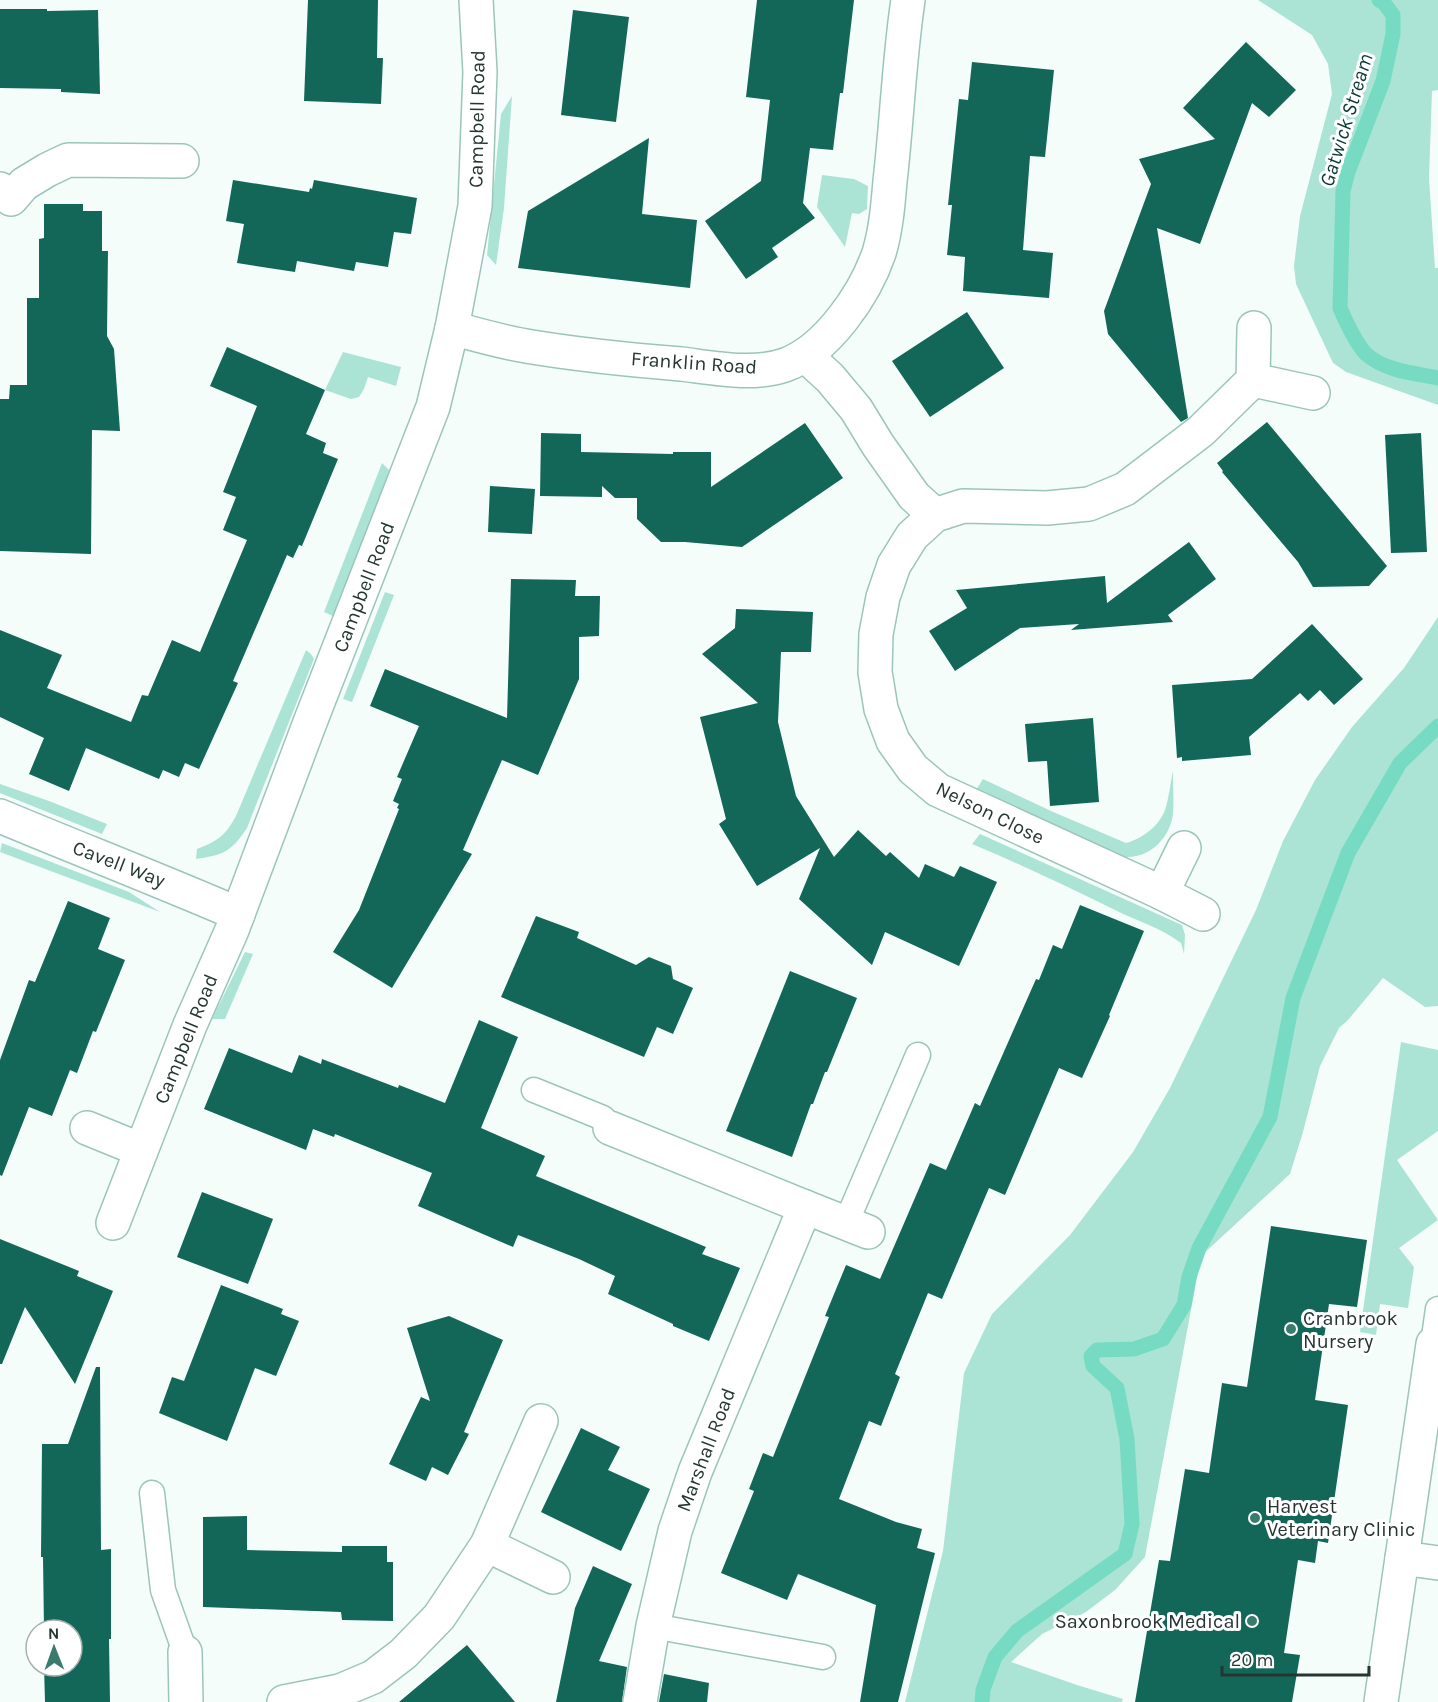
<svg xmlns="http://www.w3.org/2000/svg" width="1438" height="1702" font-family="Karla,sans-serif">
	<rect width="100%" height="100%" fill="#f5fdfb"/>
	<g fill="#abe4d5">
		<path d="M 1258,0 L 1438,0 L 1438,90 L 1432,91 L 1429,178 L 1435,268 L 1438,268 L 1438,405 L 1346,372 L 1333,363 L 1296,284 L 1294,266 L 1300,216 L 1332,94 L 1328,64 L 1312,35 Z"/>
		<path d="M 512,96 L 504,208 L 496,265 L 487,255 L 501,114 Z"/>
		<path d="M 822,175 L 854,179 L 868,186 L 867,209 L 859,214 L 852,213 L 845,247 L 817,207 Z"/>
		<path d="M 343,352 L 401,367 L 396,386 L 368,377 L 364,389 L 359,397 L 351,399 L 325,390 Z"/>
		<path d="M 382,463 L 390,471 L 362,548 L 333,616 L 324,612 Z"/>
		<path d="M 385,592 L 394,595 L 352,702 L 343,699 Z"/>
		<path d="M 1438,617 L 1438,1006 L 1425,1007 L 1383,978 L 1348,1020 L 1339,1028 L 1320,1066 L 1303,1132 L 1290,1174 L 1201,1256 L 1145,1557 L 1115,1590 L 1086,1612 L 1042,1634 L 1011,1662 L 1077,1685 L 1123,1699 L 1122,1702 L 905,1702 L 943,1551 L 964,1373 L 992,1314 L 1070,1235 L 1133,1152 L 1170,1088 L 1256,910 L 1283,841 L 1315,780 L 1352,727 L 1404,668 Z"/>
		<path d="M 306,650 L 311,654 L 314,659 L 247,828 C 232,851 224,855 196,859 L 197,849 C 218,841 225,836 236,816 Z"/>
		<path d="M 1173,771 C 1173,785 1174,800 1173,814 C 1170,837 1151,858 1126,857 C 1121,857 1114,853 1108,852 L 976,790 L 983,779 L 1051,811 L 1126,843 C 1142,839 1159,826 1165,810 C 1169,798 1170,784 1173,771 Z"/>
		<path d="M 0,784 L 49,801 L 107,824 L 102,834 L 0,793 Z"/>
		<path d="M 980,834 L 1182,925 L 1185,935 L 1184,954 L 1181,943 C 1161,928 1137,921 1115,910 C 1068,887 1020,864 972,844 Z"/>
		<path d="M 2,843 L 129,892 L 160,912 L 0,852 Z"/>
		<path d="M 245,952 L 253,954 L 225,1019 L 212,1019 Z"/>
		<path d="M 1401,1042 L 1438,1050 L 1438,1131 L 1397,1160 L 1438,1220 L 1399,1248 L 1414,1267 L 1408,1308 L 1380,1304 L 1376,1335 L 1360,1332 Z"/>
	</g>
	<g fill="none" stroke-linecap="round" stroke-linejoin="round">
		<g stroke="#77dbc4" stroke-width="15">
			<path d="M 1379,0 L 1384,3 L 1393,15 L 1393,34 L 1383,81 L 1348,172 L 1343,191 L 1340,308 C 1345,320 1357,345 1366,354 C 1385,371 1414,373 1438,378"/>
			<path d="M 982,1702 L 983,1690 L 995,1657 L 1017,1631 L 1125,1554 L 1132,1524 L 1127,1439 L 1117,1388 L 1093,1366 L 1091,1356 L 1097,1350 L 1134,1349 L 1163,1339 L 1184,1305 L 1189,1277 L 1199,1248 L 1270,1117 L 1293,998 L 1348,853 L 1400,763 L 1438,726"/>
		</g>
	</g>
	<g fill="#126758">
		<path d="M 308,0 L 378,0 L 377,58 L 383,58 L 381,104 L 304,101 Z"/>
		<path d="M 757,0 L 854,0 L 843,93 L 840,93 L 833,150 L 810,148 L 803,203 L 815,218 L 772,248 L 778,257 L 746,279 L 705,221 L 761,181 L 770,100 L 746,97 Z"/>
		<path d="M 0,9 L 47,9 L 47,11 L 98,10 L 100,94 L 61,92 L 61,89 L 0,88 Z"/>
		<path d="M 573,10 L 629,17 L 616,122 L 561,115 Z"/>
		<path d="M 1246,42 L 1296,90 L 1269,117 L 1252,103 L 1200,244 L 1157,228 L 1188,418 L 1181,422 L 1108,334 L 1104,311 L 1151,184 L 1139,159 L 1215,139 L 1183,108 Z"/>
		<path d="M 972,62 L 1054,70 L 1045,157 L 1030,156 L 1023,250 L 1053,253 L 1049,298 L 963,291 L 965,257 L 947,255 L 952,205 L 948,205 L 959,99 L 968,100 Z"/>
		<path d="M 649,138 L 642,214 L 697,220 L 690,288 L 518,268 L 528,211 Z"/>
		<path d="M 233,180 L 309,192 L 310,188 L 312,189 L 314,180 L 417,198 L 411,234 L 394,232 L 388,267 L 356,262 L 354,271 L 297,261 L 295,272 L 237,263 L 244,224 L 226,221 Z"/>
		<path d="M 44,204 L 83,204 L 83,211 L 102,211 L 102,251 L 108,251 L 107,336 L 114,349 L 120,431 L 92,430 L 91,554 L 0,551 L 0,399 L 9,399 L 10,385 L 27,385 L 27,298 L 39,298 L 39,239 L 44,238 Z"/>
		<path d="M 967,312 L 1004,368 L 930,417 L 892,361 Z"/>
		<path d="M 227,347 L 325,390 L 306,434 L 326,443 L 323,453 L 338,459 L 302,546 L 299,545 L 293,558 L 287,555 L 233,681 L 238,683 L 199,769 L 185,763 L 179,777 L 163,770 L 159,779 L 86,748 L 69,791 L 29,774 L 44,738 L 0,717 L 0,630 L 62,655 L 47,688 L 131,722 L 142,695 L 148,696 L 172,640 L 200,652 L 247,540 L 223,530 L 236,497 L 223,492 L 257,406 L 210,386 Z"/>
		<path d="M 1267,422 L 1387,566 L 1369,586 L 1313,587 L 1298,562 L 1222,472 L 1223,471 L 1217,463 Z"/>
		<path d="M 805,423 L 843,478 L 742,547 L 685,542 L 661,542 L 637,519 L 637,498 L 615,498 L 602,486 L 602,497 L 540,496 L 541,433 L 581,434 L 581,452 L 673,454 L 673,452 L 711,452 L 711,487 Z"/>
		<path d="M 1421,433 L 1427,552 L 1391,553 L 1385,435 Z"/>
		<path d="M 490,486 L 535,489 L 532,534 L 488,532 Z"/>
		<path d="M 1189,542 L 1216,579 L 1168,615 L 1173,622 L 1071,630 L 1079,624 L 1020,628 L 955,671 L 929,631 L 967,608 L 956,590 L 1105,576 L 1107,603 Z"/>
		<path d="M 511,579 L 576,580 L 575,596 L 600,596 L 599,636 L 579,637 L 579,679 L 538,775 L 502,760 L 463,850 L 472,854 L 392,988 L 333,952 L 359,910 L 399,809 L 397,808 L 399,804 L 393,801 L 402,779 L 397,777 L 419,726 L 370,706 L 385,669 L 507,718 Z"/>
		<path d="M 736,609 L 813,612 L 811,652 L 781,652 L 778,722 L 796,796 L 834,857 L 858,830 L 886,856 L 890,852 L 919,878 L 925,864 L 954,877 L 960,866 L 997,882 L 959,966 L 885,932 L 872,965 L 799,899 L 820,848 L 757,886 L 719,824 L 726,819 L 700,717 L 758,703 L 702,654 L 735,628 Z"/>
		<path d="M 1312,624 L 1363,679 L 1334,705 L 1320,690 L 1308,701 L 1300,693 L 1249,737 L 1251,755 L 1182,761 L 1182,757 L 1177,758 L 1172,685 L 1252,679 Z"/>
		<path d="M 1093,718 L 1099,802 L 1050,806 L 1047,761 L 1028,762 L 1025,724 Z"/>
		<path d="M 68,901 L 110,918 L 98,949 L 125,960 L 96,1032 L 93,1031 L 77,1073 L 70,1070 L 52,1116 L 29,1107 L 2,1176 L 0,1175 L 0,1060 L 29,980 L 35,982 Z"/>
		<path d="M 1080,905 L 1144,931 L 1109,1015 L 1110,1016 L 1082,1078 L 1059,1068 L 1005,1195 L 989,1188 L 942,1299 L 928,1293 L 895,1374 L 900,1377 L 881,1426 L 869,1421 L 839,1499 L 896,1522 L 922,1529 L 917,1548 L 935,1553 L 898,1702 L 860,1702 L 876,1605 L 798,1574 L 787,1600 L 721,1573 L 754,1491 L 749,1489 L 763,1453 L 773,1457 L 829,1317 L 825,1316 L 846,1265 L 880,1279 L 930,1163 L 946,1170 L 975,1103 L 980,1106 L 1036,979 L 1039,980 L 1053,945 L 1062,949 Z"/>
		<path d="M 536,916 L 579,932 L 577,938 L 636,965 L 649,957 L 671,966 L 673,979 L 693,988 L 673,1034 L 657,1027 L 644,1057 L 501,997 Z"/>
		<path d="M 790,971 L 857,998 L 827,1072 L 825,1072 L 813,1104 L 811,1104 L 792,1157 L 726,1131 Z"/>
		<path d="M 479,1020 L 518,1037 L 481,1128 L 545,1156 L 536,1176 L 706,1247 L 702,1254 L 740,1268 L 709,1341 L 673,1326 L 673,1324 L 608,1294 L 615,1276 L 579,1259 L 518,1235 L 513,1247 L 418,1206 L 432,1173 L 335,1134 L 334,1137 L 313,1129 L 306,1150 L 204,1109 L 229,1048 L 292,1073 L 299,1055 L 321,1064 L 322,1059 L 398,1088 L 399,1085 L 445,1103 Z"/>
		<path d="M 202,1192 L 273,1219 L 248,1284 L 177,1257 Z"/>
		<path d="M 1271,1226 L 1367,1240 L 1357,1307 L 1329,1304 L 1315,1400 L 1348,1405 L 1328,1543 L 1318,1541 L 1315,1563 L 1298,1560 L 1284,1653 L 1300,1655 L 1292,1702 L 1135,1702 L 1159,1560 L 1170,1561 L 1185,1469 L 1209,1473 L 1222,1383 L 1247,1387 Z"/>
		<path d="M 0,1239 L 79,1271 L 77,1276 L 113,1291 L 75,1384 L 25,1307 L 2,1364 L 0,1364 Z"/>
		<path d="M 221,1285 L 283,1309 L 281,1314 L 299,1321 L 276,1376 L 255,1368 L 227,1441 L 159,1413 L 172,1377 L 184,1381 Z"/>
		<path d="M 449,1316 L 503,1340 L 464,1432 L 469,1434 L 448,1475 L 432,1467 L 426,1481 L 389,1464 L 421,1397 L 430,1401 L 407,1328 Z"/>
		<path d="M 96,1367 L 100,1367 L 101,1550 L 111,1549 L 111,1639 L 109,1639 L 110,1702 L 45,1702 L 44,1666 L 72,1666 L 72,1630 L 44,1630 L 43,1557 L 41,1557 L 42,1444 L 68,1444 Z"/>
		<path d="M 581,1428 L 620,1447 L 608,1470 L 650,1489 L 621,1551 L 541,1512 Z"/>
		<path d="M 247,1516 L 247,1550 L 342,1552 L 342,1546 L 387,1546 L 387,1562 L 393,1562 L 393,1621 L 342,1620 L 341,1612 L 203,1607 L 203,1517 Z"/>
		<path d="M 593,1566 L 632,1584 L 599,1661 L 627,1667 L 622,1702 L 556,1702 L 575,1608 Z"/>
		<path d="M 467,1645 L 515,1702 L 399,1702 Z"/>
		<path d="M 664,1674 L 709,1683 L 707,1702 L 659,1702 Z"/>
	</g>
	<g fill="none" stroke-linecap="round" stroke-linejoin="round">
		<g stroke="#9cc5ba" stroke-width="27">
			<g id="service">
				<path d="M 534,1090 L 603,1118 L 610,1128"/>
				<path d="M 846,1223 L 918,1055"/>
				<path d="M 1433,1344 L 1438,1309"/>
				<path d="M 152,1493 L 163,1590 L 185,1652"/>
				<path d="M 653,1626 L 823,1657"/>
			</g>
		</g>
		<g stroke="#9cc5ba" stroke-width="36">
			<g id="minor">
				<path d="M 0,189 L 11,199 L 24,184 L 47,170 L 68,160 L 182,161"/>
				<path d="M 452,328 C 478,335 505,343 532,347 C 581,355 631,360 681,364 C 714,368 753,376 785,365 C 827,350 865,294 879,253 C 886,230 888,205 890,181 C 897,121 899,60 908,0"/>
				<path d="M 805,355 L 830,378 L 856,409 L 878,445 L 914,496 L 935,515"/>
				<path d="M 1253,380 L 1313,393"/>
				<path d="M 0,816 C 79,849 159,880 238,914"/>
				<path d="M 1162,893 L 1184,848"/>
				<path d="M 1203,914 L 1162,893 L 938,790 L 913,769 L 893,741 L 881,709 L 875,672 L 876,634 L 883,597 L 894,565 L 912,536 L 935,515 L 963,506 L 1047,508 L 1089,504 L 1125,489 L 1201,431 L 1253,380 L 1254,328"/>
				<path d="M 87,1128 L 141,1150"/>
				<path d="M 610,1128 L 805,1207 L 695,1472 L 675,1531 L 653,1626 L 640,1702"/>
				<path d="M 805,1207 L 868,1232"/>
				<path d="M 113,1223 L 190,1025 L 232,930 L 309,725 L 433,407 L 452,328 L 475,206 L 480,72 L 476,0"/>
				<path d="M 487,1545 L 553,1577"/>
				<path d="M 1402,1558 L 1433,1344"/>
				<path d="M 185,1652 L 186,1702"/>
				<path d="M 284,1702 L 340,1691 L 373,1677 L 403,1654 L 439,1617 L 487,1545 L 541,1421"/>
				<path d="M 1381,1702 L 1402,1558 L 1438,1563"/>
			</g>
		</g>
		<use href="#service" stroke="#fff" stroke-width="24"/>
		<use href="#minor" stroke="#fff" stroke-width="33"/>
	</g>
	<g fill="#397b6d" stroke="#fff" stroke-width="2">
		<circle cx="1291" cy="1329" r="6"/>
		<circle cx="1255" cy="1518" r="6"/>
		<circle cx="1252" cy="1621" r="6"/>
	</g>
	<g text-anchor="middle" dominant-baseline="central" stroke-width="6" stroke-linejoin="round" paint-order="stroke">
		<g font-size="20" fill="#253632" stroke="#fff">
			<text transform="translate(477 119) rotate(-89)">Campbell Road</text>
			<text transform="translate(694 363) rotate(4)">Franklin Road</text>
			<text transform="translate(364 587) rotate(-69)">Campbell Road</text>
			<text transform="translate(990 813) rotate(26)">Nelson Close</text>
			<text transform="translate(119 864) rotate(21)">Cavell Way</text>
			<text transform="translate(186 1039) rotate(-68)">Campbell Road</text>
			<text transform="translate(706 1450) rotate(-69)">Marshall Road</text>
		</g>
		<g font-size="20" fill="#253632" stroke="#fff" text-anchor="start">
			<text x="1303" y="1318">Cranbrook<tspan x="1303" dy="23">Nursery</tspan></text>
			<text x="1267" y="1506">Harvest<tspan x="1267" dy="23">Veterinary Clinic</tspan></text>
			<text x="1240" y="1621" text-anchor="end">Saxonbrook Medical</text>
		</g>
		<g font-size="21" font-style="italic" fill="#0b3a31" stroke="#fff">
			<text transform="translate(1346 120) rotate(-73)">Gatwick Stream</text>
		</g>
	</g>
	<g transform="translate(54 1648) rotate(359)"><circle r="28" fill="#ffffff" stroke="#a8afad" stroke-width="1.5"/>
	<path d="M0-4.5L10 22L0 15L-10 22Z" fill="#397b6d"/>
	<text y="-9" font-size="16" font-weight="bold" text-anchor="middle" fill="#253632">N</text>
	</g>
	<path d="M1222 1666v9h147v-9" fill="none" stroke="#253632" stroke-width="3"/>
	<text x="1231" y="1666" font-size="18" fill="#253632" stroke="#ffffff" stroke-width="4.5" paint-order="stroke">20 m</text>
</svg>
